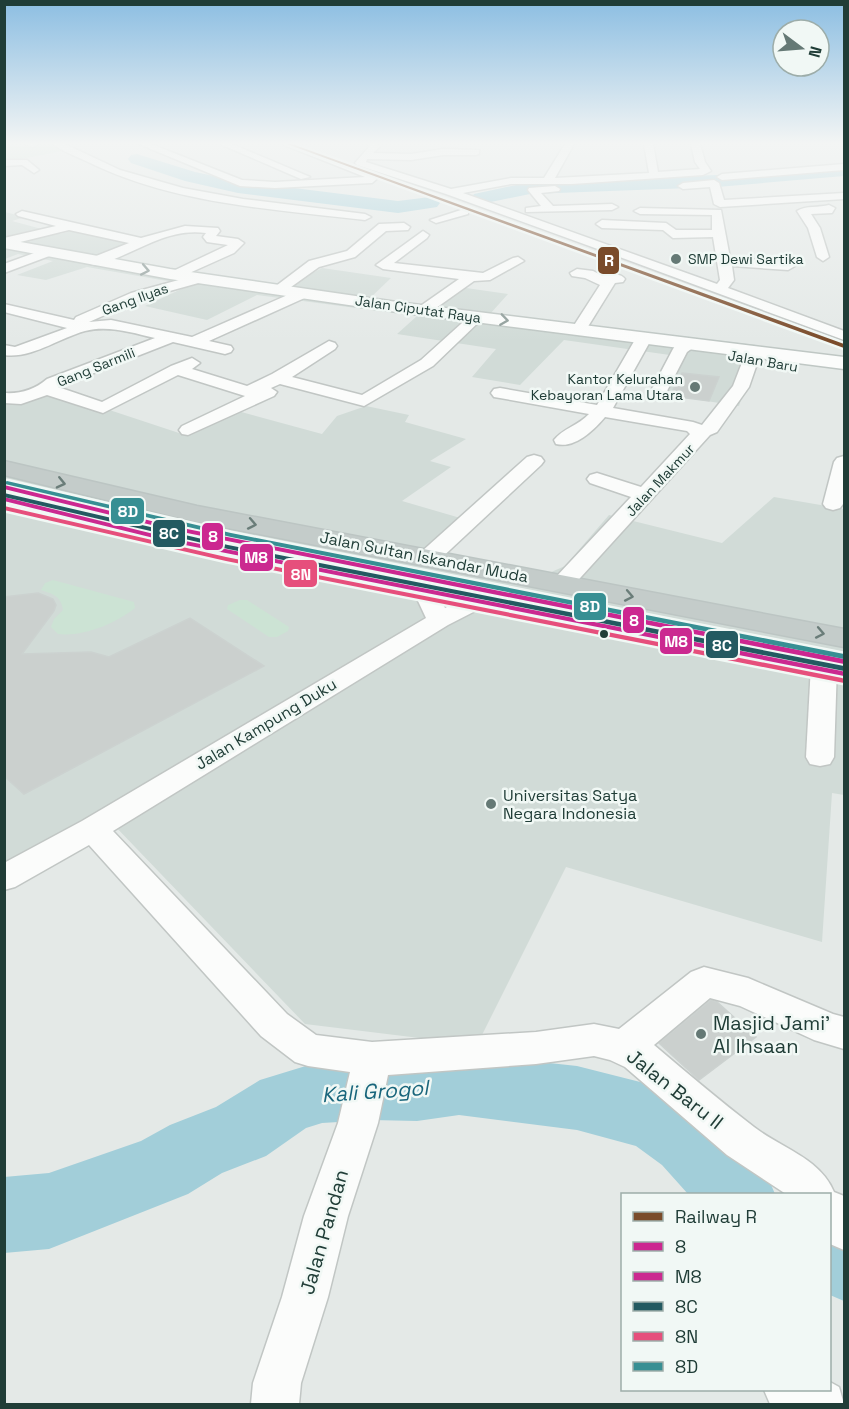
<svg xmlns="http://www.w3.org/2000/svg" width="849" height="1409" font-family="'Space Grotesk',sans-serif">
	<rect width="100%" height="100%" fill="#e4e9e7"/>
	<g fill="#d1dbd7">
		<path d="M 5,212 L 25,217 L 12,221 L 60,234 L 78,229 L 143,243 L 104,257 L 282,289 L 322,268 L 391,278 L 368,300 L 433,308 L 459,287 L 508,294 L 490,314 L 756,345 L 753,364 L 739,406 L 667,395 L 684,357 L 564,340 L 520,385 L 472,377 L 496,349 L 397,334 L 417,316 L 257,295 L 207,320 L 145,306 L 190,285 L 87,267 L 46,280 L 17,275 L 53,261 L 18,254 L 5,259 Z"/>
		<path d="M 55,392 L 182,434 L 234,410 L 322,434 L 337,416 L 366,406 L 409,415 L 405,422 L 466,439 L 430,461 L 451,467 L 402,501 L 474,522 L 445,553 L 549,573 L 565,566 L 609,515 L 722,543 L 774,497 L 844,509 L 844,795 L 832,793 L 822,942 L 566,867 L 477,1045 L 305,1024 L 112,823 L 5,876 L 4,400 L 18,405 Z"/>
	</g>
	<g fill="#cce3d4">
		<path d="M 5,144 L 25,147 L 50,144 L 63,151 L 5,162 Z"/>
		<path d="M 53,580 L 134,602 L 135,608 C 115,624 83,637 58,634 L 51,627 L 54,619 L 63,610 C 61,596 53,594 41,590 L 45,583 Z"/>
		<path d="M 240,600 L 247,600 L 289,627 L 288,631 L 277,637 L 269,637 L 227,609 L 228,605 Z"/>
	</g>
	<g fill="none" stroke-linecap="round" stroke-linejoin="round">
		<g fill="#a2ced9" fill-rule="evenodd">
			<path d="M 137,154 L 195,172 L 238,181 L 398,201 L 430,197 L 437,199 L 440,203 L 437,207 L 398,213 L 238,193 L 185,181 L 131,163 L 128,159 L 131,155 Z"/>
			<path d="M 844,166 L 844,176 L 717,187 L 530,194 L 481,204 L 474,202 L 471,198 L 474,194 L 530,182 L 717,175 Z"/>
			<path d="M 459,1053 L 577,1066 L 656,1086 L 681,1096 L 714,1117 L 764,1168 L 775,1194 L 688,1194 L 662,1165 L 636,1146 L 577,1130 L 459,1115 L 417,1121 L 372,1120 L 322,1123 L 306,1128 L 266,1156 L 222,1173 L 188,1194 L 49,1249 L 4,1253 L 4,1177 L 49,1173 L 141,1141 L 170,1125 L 216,1107 L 260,1080 L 322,1061 L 372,1058 L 417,1059 Z"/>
			<path d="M 830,1205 L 844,1211 L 844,1301 L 830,1295 Z"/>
		</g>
	</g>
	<g fill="#cbd0ce" stroke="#ccd2d0" stroke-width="1.5">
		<path d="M 682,373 L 719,377 L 709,401 L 670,396 Z"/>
		<path d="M 38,593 L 53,599 L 56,605 L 54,611 L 22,654 L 91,652 L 109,657 L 190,618 L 264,666 L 24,794 L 4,776 L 4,597 Z"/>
		<path d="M 711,1000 L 717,1002 L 756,1037 L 699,1080 L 659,1043 Z"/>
	</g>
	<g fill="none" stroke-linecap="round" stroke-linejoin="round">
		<g stroke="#c1c6c4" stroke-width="3">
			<g id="minor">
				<path d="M 25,144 L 38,144 L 33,147 Z"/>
				<path d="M 53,144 L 65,144 L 120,170 L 183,188 L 243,199 L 365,214 L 371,217 L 365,220 C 271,209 172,204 86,161 C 75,156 62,151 53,144 Z"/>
				<path d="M 139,144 L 151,144 L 242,180 L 275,182 L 365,177 L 282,144 L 294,144 L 379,177 L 372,183 L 275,188 L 240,186 Z"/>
				<path d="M 220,144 L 232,144 L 310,177 L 301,179 Z"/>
				<path d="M 367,144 L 378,144 L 380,146 L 373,153 L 411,154 L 443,149 L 479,150 L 479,154 L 476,155 L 443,155 L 411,160 L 367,159 L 366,162 L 451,189 L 511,178 L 544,178 L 565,144 L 574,144 L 555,178 L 649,173 L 644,144 L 653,144 L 658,172 L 700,169 L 695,162 L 691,144 L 700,144 L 705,162 L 711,171 L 703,175 L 572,184 L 511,184 L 463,193 L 717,284 L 720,280 L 713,237 L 673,238 L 663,230 L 602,228 L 596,224 L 602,220 L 666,223 L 676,230 L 712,230 L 712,215 L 640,214 L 634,211 L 640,208 L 721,210 L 730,258 L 788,262 L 795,266 L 788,270 L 732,266 L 734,280 L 728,288 L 844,331 L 844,340 L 628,260 L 446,194 L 357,165 L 355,163 L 369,147 Z"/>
				<path d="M 4,160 L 27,160 L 39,170 L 34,173 L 22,165 L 4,166 Z"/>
				<path d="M 844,164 L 844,170 L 722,180 L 717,177 L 722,174 Z"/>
				<path d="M 714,180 L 719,183 L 724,200 L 844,193 L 844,199 L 720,207 L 714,204 L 710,187 L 683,189 L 678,186 L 683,183 Z"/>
				<path d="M 555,186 L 560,189 L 559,191 L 541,193 L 553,206 L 612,204 L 618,207 L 612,210 L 526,212 L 526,208 L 541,206 L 528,190 L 529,188 Z"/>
				<path d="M 829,205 L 835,208 L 832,213 L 811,214 L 820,228 L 829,257 L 823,261 L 817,257 L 808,228 L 797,211 C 805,205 820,208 829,205 Z"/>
				<path d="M 464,209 L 468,210 L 468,214 L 436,223 L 430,220 Z"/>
				<path d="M 22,211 L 141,238 L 185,226 L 218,228 L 220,231 L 216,236 L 238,239 L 244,243 L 234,253 L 176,279 L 169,275 L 171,272 L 228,245 L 207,242 L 203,237 L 206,233 C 165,227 133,256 96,265 L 91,264 L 90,261 L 91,258 L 129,243 L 69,230 L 4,246 L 4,238 L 56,226 L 18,216 L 16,214 Z"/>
				<path d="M 404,223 L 410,227 L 408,230 L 386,231 L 355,257 L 319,267 L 284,292 L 279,293 L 272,289 L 309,261 L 347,251 L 379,224 Z"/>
				<path d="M 423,231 L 429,235 L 427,238 L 394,263 L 483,273 L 513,258 L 518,257 L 524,261 L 490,280 L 474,281 L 429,313 L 419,313 L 417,310 L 419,307 L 459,279 L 383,269 L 376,265 Z"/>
				<path d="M 48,248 L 54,252 L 52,255 L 4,273 L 4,264 Z"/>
				<path d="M 577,269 L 593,271 L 603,276 C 609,273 621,273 625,279 L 623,282 L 615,283 L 584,333 L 579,335 L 571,330 L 600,285 L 585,278 L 572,276 L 570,273 Z"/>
				<path d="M 197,275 L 204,279 L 202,282 L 141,299 L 89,322 L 111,320 L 192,337 L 299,290 L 304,289 L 311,293 L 309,296 L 209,341 L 231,346 L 233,349 L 231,352 L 225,354 L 173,342 L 58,387 L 102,402 L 171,366 L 192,358 L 200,363 L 192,369 L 247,386 L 272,374 L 329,341 L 335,343 L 337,346 L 335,349 L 292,377 L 362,395 L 421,360 L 472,314 L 477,313 L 484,317 L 433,366 L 364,406 L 280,384 L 271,388 L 277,392 L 274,396 L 188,435 L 182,434 L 179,430 L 182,426 L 245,396 L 178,375 L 103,413 L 47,395 L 21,404 L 4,403 L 4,393 C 21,394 34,390 47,379 L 155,338 C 132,333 109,325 85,331 C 59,338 32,359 4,355 L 4,345 L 15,347 L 67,328 L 4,312 L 4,304 L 74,320 L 76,317 L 131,293 Z"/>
				<path d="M 644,333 L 652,338 L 613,408 L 693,422 L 702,425 L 733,386 L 745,355 L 751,353 L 759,358 L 749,387 L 717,432 L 710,435 L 571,588 L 563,590 L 555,588 L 551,583 L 555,578 L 631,497 L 590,483 L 587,479 L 590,475 L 597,473 L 641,487 L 690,434 L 687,431 L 605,417 C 594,430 575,449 556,444 L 554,440 C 562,429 579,425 589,414 L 500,398 L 494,397 L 491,393 L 494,389 L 500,388 L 597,405 L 636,338 Z"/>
				<path d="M 686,342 L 694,347 L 687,352 L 668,389 L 666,393 L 654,393 L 652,389 L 673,349 L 675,346 Z"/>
				<path d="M 534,455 L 541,457 L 544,461 L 541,465 L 436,563 L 428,565 L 420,563 L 417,558 L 420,553 L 527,457 Z"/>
				<path d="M 844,456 L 843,504 L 840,508 L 833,510 L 826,508 L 823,504 L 834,462 L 837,458 Z"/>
				<path d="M 423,579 L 431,581 L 445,608 L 473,594 L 481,592 L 489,594 L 493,599 L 489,604 L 448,625 L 113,831 L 287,1014 L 316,1035 L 372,1042 L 536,1032 L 594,1024 L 619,1029 L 691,972 L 704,967 L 748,978 L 833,1014 L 844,1017 L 844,1049 L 814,1040 L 740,1006 L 710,998 L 654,1045 C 687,1073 720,1101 754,1127 C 781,1148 820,1158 834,1192 L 844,1196 L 844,1250 L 830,1244 L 830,1194 L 786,1194 L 727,1155 L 625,1067 L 610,1060 L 594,1056 L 536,1064 L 388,1075 L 378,1123 L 348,1216 L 328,1297 L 301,1383 L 299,1404 L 251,1404 L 253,1383 L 282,1297 L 304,1216 L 338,1123 L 350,1072 L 308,1066 L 295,1062 L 261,1036 L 89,845 L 15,887 L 4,890 L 4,863 L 82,821 L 426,618 L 411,586 L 415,581 Z"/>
				<path d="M 824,657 L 833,660 L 837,665 L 834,757 L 830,764 L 820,766 L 810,764 L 806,757 L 811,665 L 815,660 Z"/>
				<path d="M 830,1382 L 839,1387 L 844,1404 L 770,1404 L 764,1390 L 830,1390 Z"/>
			</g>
		</g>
		<g stroke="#bfc7c4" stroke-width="3">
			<path id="secondary" d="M 4,239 L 170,269 L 397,302 L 844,357 L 844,369 L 397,312 L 170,279 L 4,248 Z"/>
		</g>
		<g stroke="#bcc5c3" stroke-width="3">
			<g id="trunk">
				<path d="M 4,461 L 197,506 L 844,629 L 844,647 L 197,522 L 4,475 Z"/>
				<path d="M 4,488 L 228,539 L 844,660 L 844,678 L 228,555 L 4,503 Z"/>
			</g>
		</g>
		<use href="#minor" fill="#fbfcfb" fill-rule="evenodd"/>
		<use href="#secondary" fill="#fbfcfb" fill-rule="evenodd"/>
		<use href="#trunk" fill="#c4ccca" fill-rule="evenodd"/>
		<g stroke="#f1f8f5" stroke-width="5">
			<path id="bus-1" d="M 4,485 L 172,526 L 844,659 L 844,664 L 172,530 L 4,489 Z"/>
		</g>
		<g stroke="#f1f8f5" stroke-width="5">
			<path id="bus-2" d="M 4,497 L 170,538 L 842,671 L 844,672 L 844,676 L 170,542 L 4,501 Z"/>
		</g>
		<g stroke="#f1f8f5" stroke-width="5">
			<path id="bus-3" d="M 4,493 L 228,545 L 844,666 L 844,671 L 228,549 L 4,497 Z"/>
		</g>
		<g stroke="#f1f8f5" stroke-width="5">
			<path id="bus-4" d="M 4,506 L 226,557 L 842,678 L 844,679 L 844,683 L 226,561 L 4,510 Z"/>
		</g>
		<g stroke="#f1f8f5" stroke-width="5">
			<path id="bus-5" d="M 7,481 L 231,533 L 844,654 L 844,659 L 231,537 L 5,484 L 5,482 Z"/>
		</g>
		<use href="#bus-1" fill="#cc2790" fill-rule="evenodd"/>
		<use href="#bus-2" fill="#cb2990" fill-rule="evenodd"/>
		<use href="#bus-3" fill="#235a61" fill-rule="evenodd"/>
		<use href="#bus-4" fill="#e64f7c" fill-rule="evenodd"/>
		<use href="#bus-5" fill="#378f93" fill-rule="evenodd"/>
		<g stroke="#f1f8f5" stroke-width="5">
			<path id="rail-1" d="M 287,144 L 292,144 L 844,344 L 844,348 Z"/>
		</g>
		<use href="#rail-1" fill="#7a4b2a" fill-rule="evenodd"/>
	</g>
	<defs><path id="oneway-chevron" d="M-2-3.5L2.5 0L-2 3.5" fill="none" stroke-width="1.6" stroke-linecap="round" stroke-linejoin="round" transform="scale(1.5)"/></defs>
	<g stroke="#8e9c99">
		<use href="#oneway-chevron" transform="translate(145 270) rotate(11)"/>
		<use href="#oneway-chevron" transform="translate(504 320) rotate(8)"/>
	</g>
	<g stroke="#6a7d79">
		<use href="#oneway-chevron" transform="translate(61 483) rotate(13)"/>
		<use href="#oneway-chevron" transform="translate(252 524) rotate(11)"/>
		<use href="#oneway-chevron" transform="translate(629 596) rotate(11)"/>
		<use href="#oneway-chevron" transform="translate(820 633) rotate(11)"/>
	</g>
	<linearGradient id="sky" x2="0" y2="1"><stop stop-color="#8cbee2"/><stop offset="0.42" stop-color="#f3f5f4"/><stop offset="1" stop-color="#f3f5f4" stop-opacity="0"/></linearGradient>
	<rect width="849" height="341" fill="url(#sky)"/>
	<g fill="#657975" stroke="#f1f8f5" stroke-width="2">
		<circle cx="676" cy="259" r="6"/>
		<circle cx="695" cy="387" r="6"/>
		<circle cx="491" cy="804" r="6"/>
		<circle cx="701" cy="1034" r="6"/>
	</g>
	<circle fill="#203d37" stroke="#f1f8f5" stroke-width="2" cx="604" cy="634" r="5"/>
	<g text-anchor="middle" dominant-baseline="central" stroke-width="5" stroke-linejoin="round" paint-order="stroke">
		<g font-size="14" fill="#203d37" stroke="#f1f8f5" text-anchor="start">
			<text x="688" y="259">SMP Dewi Sartika</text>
			<text x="683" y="379" text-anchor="end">Kantor Kelurahan<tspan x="683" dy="16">Kebayoran Lama Utara</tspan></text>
		</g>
		<g font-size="14" fill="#203d37" stroke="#f1f8f5">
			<text transform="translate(135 299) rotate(-20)">Gang Ilyas</text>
			<text transform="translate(418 309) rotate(8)">Jalan Ciputat Raya</text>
			<text transform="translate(763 361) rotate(10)">Jalan Baru</text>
			<text transform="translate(96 367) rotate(-22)">Gang Sarmili</text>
			<text transform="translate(660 480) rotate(-47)">Jalan Makmur</text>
		</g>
		<g font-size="16" fill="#203d37" stroke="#f1f8f5">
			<text transform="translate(424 557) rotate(11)">Jalan Sultan Iskandar Muda</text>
			<text transform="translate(266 724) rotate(-31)">Jalan Kampung Duku</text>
		</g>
		<g font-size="16" fill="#203d37" stroke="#f1f8f5" text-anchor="start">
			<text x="503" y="795">Universitas Satya<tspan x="503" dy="18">Negara Indonesia</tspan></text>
		</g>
		<g font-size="20" fill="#203d37" stroke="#f1f8f5" text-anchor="start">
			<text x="713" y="1023">Masjid Jami'<tspan x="713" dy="23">Al Ihsaan</tspan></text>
		</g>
		<g font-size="20" fill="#203d37" stroke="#f1f8f5">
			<text transform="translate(675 1089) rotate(38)">Jalan Baru II</text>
			<text transform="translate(324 1232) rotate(-74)">Jalan Pandan</text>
		</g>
		<g font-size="21" font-style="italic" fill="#18657b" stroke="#f1f8f5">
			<text transform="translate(375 1091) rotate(-4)">Kali Grogol</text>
		</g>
	</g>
	<g stroke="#f1f8f5" stroke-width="2">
		<rect x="597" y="246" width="23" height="29" rx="6" fill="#7a4b2a"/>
		<rect x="110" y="497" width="35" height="28" rx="6" fill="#378f93"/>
		<rect x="152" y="519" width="34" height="29" rx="6" fill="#235a61"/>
		<rect x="201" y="522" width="23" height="29" rx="6" fill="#cc2790"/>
		<rect x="239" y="543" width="35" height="29" rx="6" fill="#cb2990"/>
		<rect x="283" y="559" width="35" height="29" rx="6" fill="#e64f7c"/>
		<rect x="573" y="592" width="34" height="29" rx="6" fill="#378f93"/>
		<rect x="622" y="606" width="23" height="28" rx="6" fill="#cc2790"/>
		<rect x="659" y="627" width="34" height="28" rx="6" fill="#cb2990"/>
		<rect x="705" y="630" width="34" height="29" rx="6" fill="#235a61"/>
	</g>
	<g font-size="16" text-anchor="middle" font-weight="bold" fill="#fff">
		<text x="609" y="266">R</text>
		<text x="128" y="517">8D</text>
		<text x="169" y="539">8C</text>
		<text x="213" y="542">8</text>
		<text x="256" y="563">M8</text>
		<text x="301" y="580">8N</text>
		<text x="590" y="612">8D</text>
		<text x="634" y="626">8</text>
		<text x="676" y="647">M8</text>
		<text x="722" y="651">8C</text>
	</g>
	<rect width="849" height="1409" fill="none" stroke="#203d37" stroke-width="12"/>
	<rect x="621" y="1193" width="210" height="198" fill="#f1f8f5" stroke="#9dada9" stroke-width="1.5"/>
	<rect x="633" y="1212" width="30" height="9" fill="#7a4b2a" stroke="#9dada9" stroke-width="1.5"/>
	<text x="675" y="1223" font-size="18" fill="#203d37">Railway R</text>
	<rect x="633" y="1242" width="30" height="9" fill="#cc2790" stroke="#9dada9" stroke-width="1.5"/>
	<text x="675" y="1253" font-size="18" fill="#203d37">8</text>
	<rect x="633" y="1272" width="30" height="9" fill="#cb2990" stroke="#9dada9" stroke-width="1.5"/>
	<text x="675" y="1283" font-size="18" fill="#203d37">M8</text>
	<rect x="633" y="1302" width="30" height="9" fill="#235a61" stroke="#9dada9" stroke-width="1.5"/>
	<text x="675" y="1313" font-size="18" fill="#203d37">8C</text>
	<rect x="633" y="1332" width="30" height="9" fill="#e64f7c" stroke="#9dada9" stroke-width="1.5"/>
	<text x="675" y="1343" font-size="18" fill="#203d37">8N</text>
	<rect x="633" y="1362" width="30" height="9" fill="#378f93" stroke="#9dada9" stroke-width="1.5"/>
	<text x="675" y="1373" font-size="18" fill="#203d37">8D</text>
	<g transform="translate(801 48) rotate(106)"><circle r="28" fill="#f1f8f5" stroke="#9dada9" stroke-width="1.5"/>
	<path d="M0-4.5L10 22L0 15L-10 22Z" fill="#657975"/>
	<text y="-9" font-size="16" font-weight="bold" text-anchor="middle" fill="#203d37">N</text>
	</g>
</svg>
